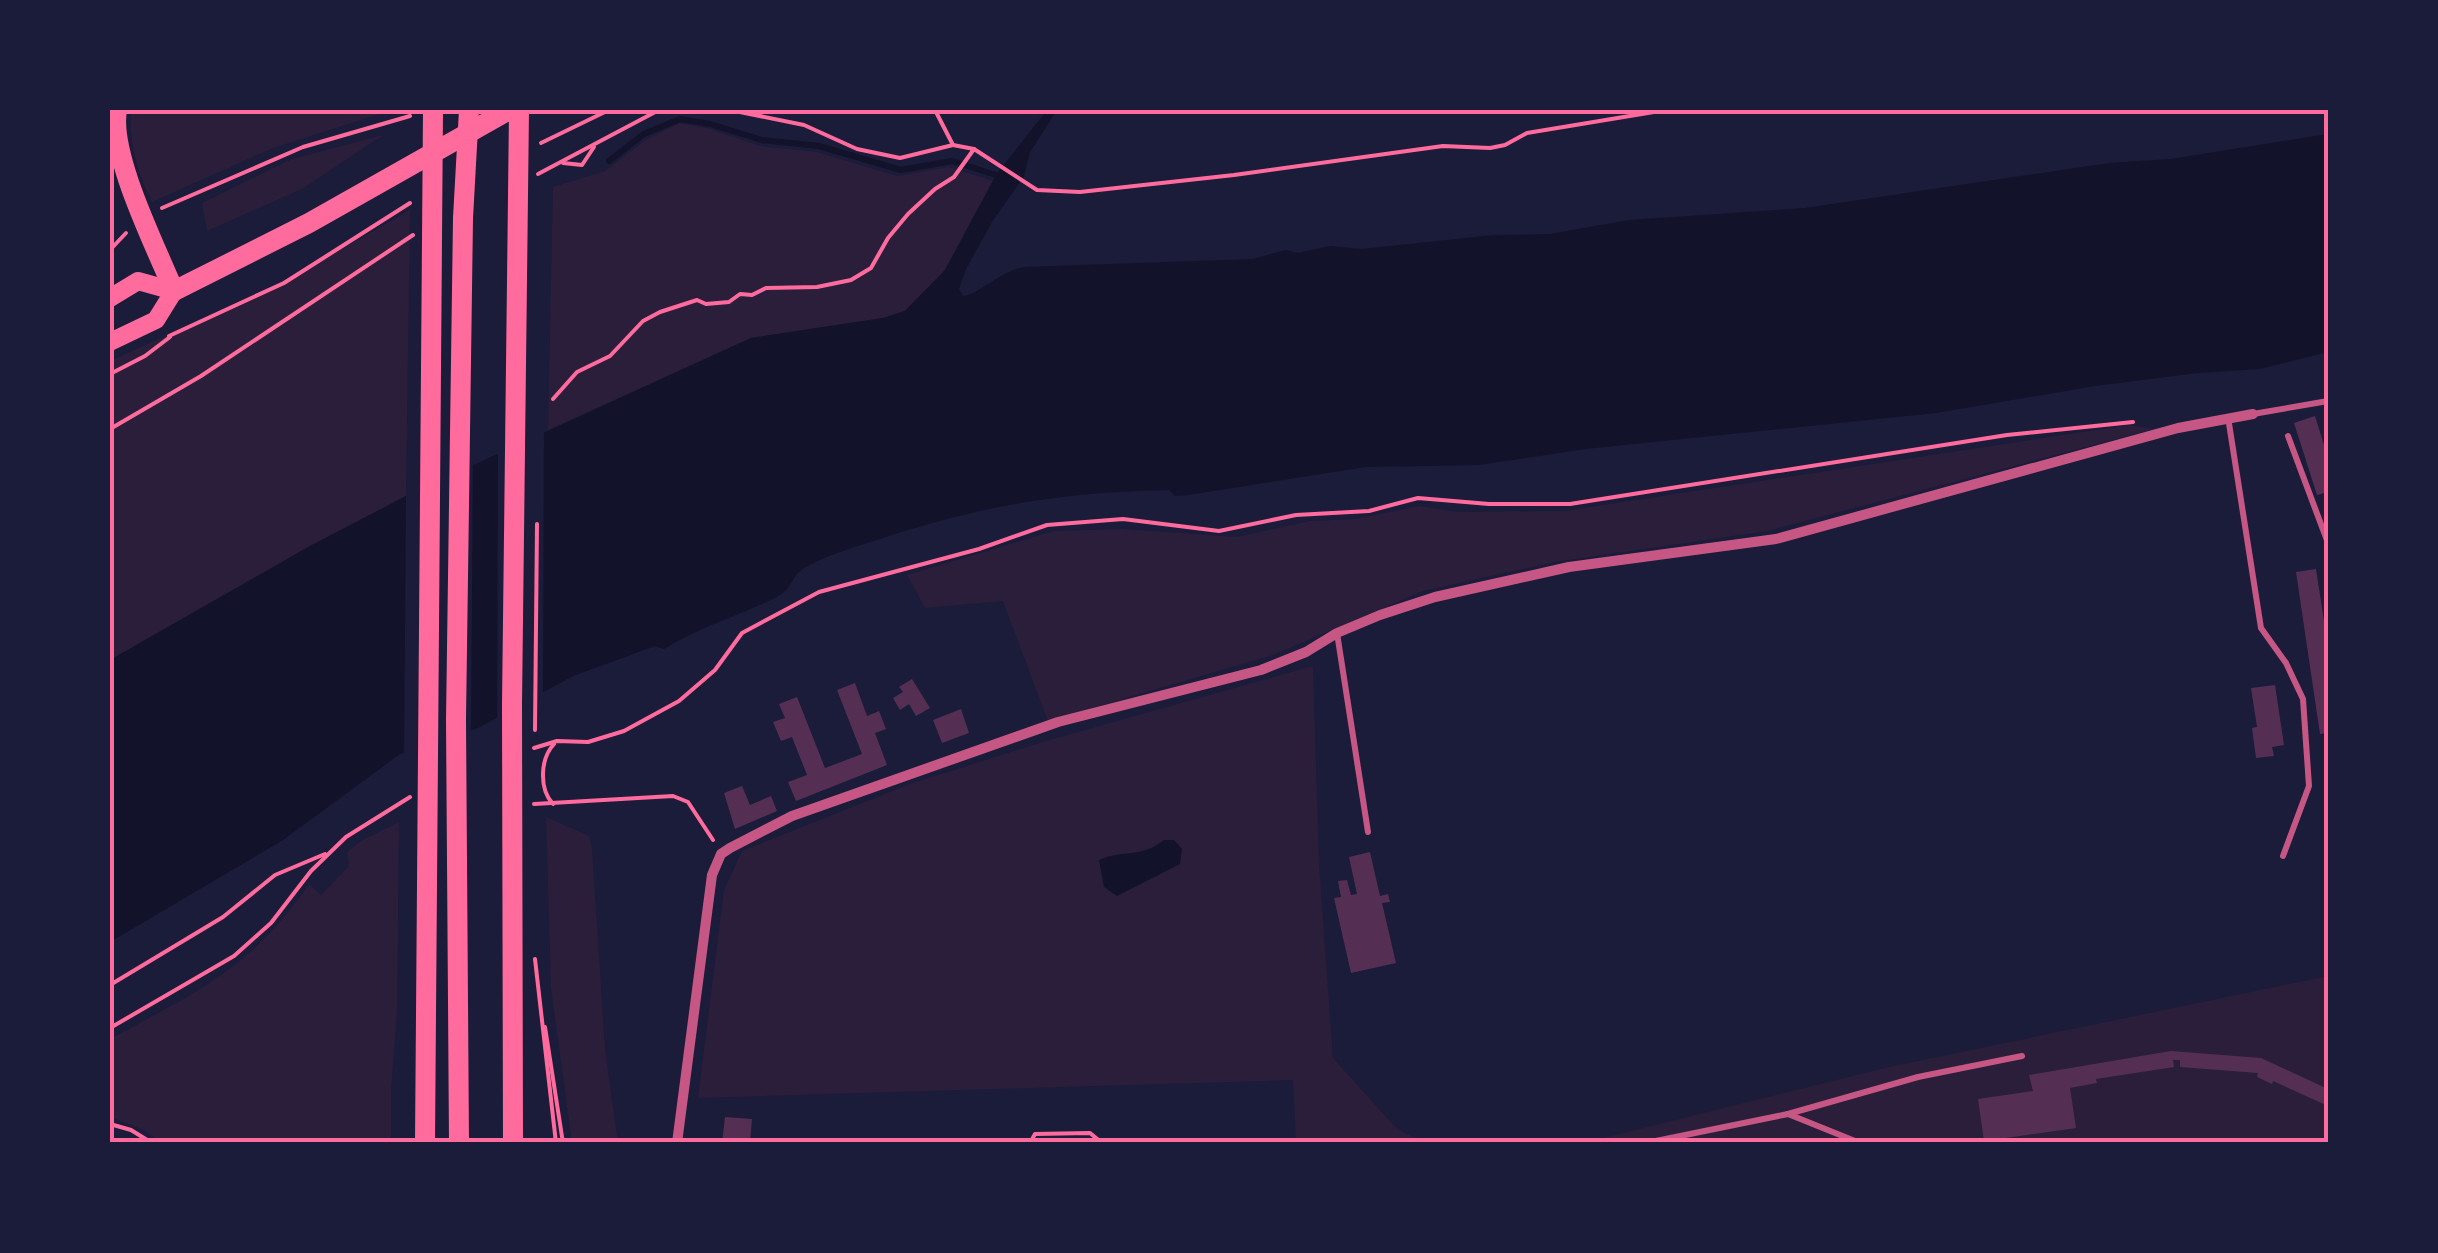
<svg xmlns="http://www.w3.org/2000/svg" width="2438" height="1253" font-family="'Space Grotesk',sans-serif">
	<rect width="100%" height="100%" fill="#1b1b3a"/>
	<g fill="#2a1e3b">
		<path d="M 131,110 L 392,110 L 273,148 L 152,202 C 137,171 129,144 131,110 Z"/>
		<path d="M 680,123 L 710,129 L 760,146 L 817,152 L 897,176 L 949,167 L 993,181 L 945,270 L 905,311 L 883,318 L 751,338 L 548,430 L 553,187 L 605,171 L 647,139 Z"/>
		<path d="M 383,135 L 302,189 L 207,231 L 202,203 L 292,159 Z"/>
		<path d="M 410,210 L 406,496 L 310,546 L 110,660 L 110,361 L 284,282 Z"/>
		<path d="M 2129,425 L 2154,429 L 1767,531 L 1555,562 L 1423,591 L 1273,655 L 1048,721 L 1003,601 L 925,608 L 907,575 L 1054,531 L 1123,529 L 1237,537 L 1310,521 L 1356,519 L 1419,506 L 1458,512 L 1564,511 Z"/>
		<path d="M 1313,666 L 1319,864 L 1333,1058 L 1397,1129 L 1425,1143 L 1296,1143 L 1293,1080 L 698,1098 L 724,890 L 742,851 L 910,784 L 1046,741 Z"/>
		<path d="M 546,817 L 589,836 L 592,849 L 605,1049 L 618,1143 L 572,1143 L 551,988 Z"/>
		<path d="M 399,822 L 397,1014 L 391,1090 L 391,1143 L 162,1143 L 144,1130 L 110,1117 L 110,1039 C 195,993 252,968 309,884 L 321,895 L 349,866 L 347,852 L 361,841 Z"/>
		<path d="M 2328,976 L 2328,1143 L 1583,1143 L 1889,1067 Z"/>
	</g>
	<g fill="#12122b">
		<path d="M 1047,110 L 1057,110 L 1030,152 L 1024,176 L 992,222 L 966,269 L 959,289 L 963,296 C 980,294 998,272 1024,267 L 1253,259 L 1286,250 L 1298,253 L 1330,246 L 1362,249 L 1493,235 L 1550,234 L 1629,220 L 1805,208 L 2109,163 L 2171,159 L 2328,134 L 2328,352 L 2260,369 L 2197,373 L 2095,386 L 1936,413 L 1585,449 L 1479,465 L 1366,467 L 1188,495 L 1175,496 L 1169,490 C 1066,492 990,504 892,535 C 863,545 833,552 806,567 C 789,576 795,588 775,598 C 738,616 698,627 664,649 L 655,646 L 573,676 L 478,728 L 400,754 L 283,840 L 110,942 L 110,660 L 310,546 L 406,496 L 751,338 L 883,318 L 905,311 L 945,270 L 996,175 Z"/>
		<path d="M 1164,840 L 1174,840 L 1182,849 L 1180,864 L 1117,896 L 1104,887 L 1099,860 C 1123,849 1140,859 1164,840 Z"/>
	</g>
	<g fill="#1b1b3a">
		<path d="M 544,426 L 543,697 L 497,725 L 498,447 Z"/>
		<path d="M 473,458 L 471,735 L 404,758 L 406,490 Z"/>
	</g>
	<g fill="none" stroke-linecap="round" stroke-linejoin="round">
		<path stroke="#12122b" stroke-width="6" d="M 609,161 L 644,134 L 680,119 L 710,124 L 762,140 L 819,146 L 901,170 L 952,161 L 996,175"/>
	</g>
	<g fill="#542f53">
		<path d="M 2315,416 L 2328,458 L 2328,492 L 2317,495 L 2294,423 Z"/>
		<path d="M 2316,569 L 2328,647 L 2328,733 L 2320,734 L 2296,572 Z"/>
		<path d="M 912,679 L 930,708 L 916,716 L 909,704 L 900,710 L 893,698 L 903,692 L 899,687 Z"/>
		<path d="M 855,683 L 867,716 L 879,711 L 886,729 L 875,733 L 887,765 L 796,801 L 788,782 L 807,775 L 792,737 L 781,741 L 773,722 L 785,718 L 779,704 L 797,697 L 825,768 L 862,754 L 837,690 Z"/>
		<path d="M 2275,685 L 2284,745 L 2272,747 L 2274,756 L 2256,758 L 2252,728 L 2257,727 L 2251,688 Z"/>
		<path d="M 961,709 L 969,733 L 942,743 L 933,720 Z"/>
		<path d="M 742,786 L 750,805 L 771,796 L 777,811 L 735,829 L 724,793 Z"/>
		<path d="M 1370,852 L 1380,896 L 1388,894 L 1390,902 L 1382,903 L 1396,963 L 1351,973 L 1334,898 L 1341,897 L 1338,881 L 1347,880 L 1351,895 L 1357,894 L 1349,857 Z"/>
		<path d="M 2171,1051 L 2261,1058 L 2328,1089 L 2328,1106 L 2273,1081 L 2272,1084 L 2257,1077 L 2258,1073 L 2180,1067 L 2180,1060 L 2173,1060 L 2174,1067 L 2096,1079 L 2097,1083 L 2070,1088 L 2076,1128 L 1984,1141 L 1978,1099 L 2033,1091 L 2029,1075 Z"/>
		<path d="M 725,1117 L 752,1119 L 750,1143 L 722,1143 Z"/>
	</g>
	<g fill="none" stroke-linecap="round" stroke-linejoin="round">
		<g stroke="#ff6b9d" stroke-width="4">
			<path d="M 730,110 L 804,125 L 857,149 L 900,158 L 953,145"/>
			<path d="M 935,110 L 953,145 L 974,149 L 1037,190 L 1080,192 L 1234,175 L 1443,146 L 1490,148 L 1505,145 L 1527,133 L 1666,110"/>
			<path d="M 541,143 L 609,110"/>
			<path d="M 563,163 L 582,165 L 594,147"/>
			<path d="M 538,174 L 659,110"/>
			<path d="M 162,208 L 303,147 L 410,116"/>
			<path d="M 110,250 L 126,233"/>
			<path d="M 169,336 L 284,283 L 410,203"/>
			<path d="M 110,374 L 145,356 L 170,337"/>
			<path d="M 553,399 L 577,372 L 610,356 L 643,321 L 660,312 L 697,300 L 706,304 L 729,302 L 740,294 L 752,295 L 766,288 L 817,287 L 851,280 L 871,268 L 888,238 L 908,214 L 935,189 L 954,177 L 974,149"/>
			<path d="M 110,429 L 201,376 L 413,235"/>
			<path d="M 535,730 L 537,524"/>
			<path d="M 534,748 L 557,741 L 588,742 L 624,731 L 679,701 L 715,670 L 742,633 L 819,592 L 979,549 L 1047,525 L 1123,519 L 1219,531 L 1296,515 L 1369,511 L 1418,498 L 1489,504 L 1570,504 L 2007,435 L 2133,422"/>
			<path d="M 534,804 L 673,796 L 688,802 L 713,840"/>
			<path d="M 553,804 C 539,789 540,759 554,744"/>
			<path d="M 535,959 L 556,1143"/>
			<path d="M 110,985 L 223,917 L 275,875 L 325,854"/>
			<path d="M 545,1027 L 563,1143"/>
			<path d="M 110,1028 L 234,956 L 271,923 L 311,871 L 346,837 L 410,797"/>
			<path d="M 110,1124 L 131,1130 L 152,1143"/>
			<path d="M 1030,1143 L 1035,1134 L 1090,1133 L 1102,1143"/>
		</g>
		<g stroke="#c65784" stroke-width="6">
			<path d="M 2253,414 L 2328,401"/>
			<path d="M 2228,417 L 2261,628 L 2286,663 L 2303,699 L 2309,786 L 2283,856"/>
			<path d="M 2288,436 L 2328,543"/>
			<path d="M 1337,633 L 1368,832"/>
			<path d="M 1788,1114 L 1918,1077 L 2022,1056"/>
			<path d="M 1646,1143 L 1788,1114 L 1860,1143"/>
		</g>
		<path stroke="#c65784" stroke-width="10" d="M 677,1143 L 712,875 L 721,854 L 730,848 L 792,816 L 1058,722 L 1261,670 L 1306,652 L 1337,633 L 1380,615 L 1435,597 L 1569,567 L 1776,539 L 2178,428 L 2253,414"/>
		<path stroke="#ff6b9d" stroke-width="18" d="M 110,298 L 138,281 L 174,291 L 156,320 L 110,342"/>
		<path stroke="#ff6b9d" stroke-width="20" d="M 174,291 L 309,223 L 509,110"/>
		<g stroke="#ff6b9d" stroke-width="20">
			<path d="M 117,110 C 109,155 156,247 174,291"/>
			<path d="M 425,1143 L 433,110"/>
			<path d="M 459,1143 L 456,720 L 463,218 L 469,110"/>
			<path d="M 513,1143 L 512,705 L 519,110"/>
		</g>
	</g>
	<rect width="2438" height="1253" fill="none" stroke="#1b1b3a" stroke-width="225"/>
	<rect x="112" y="112" width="2214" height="1028" fill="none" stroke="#ff6b9d" stroke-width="4"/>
</svg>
